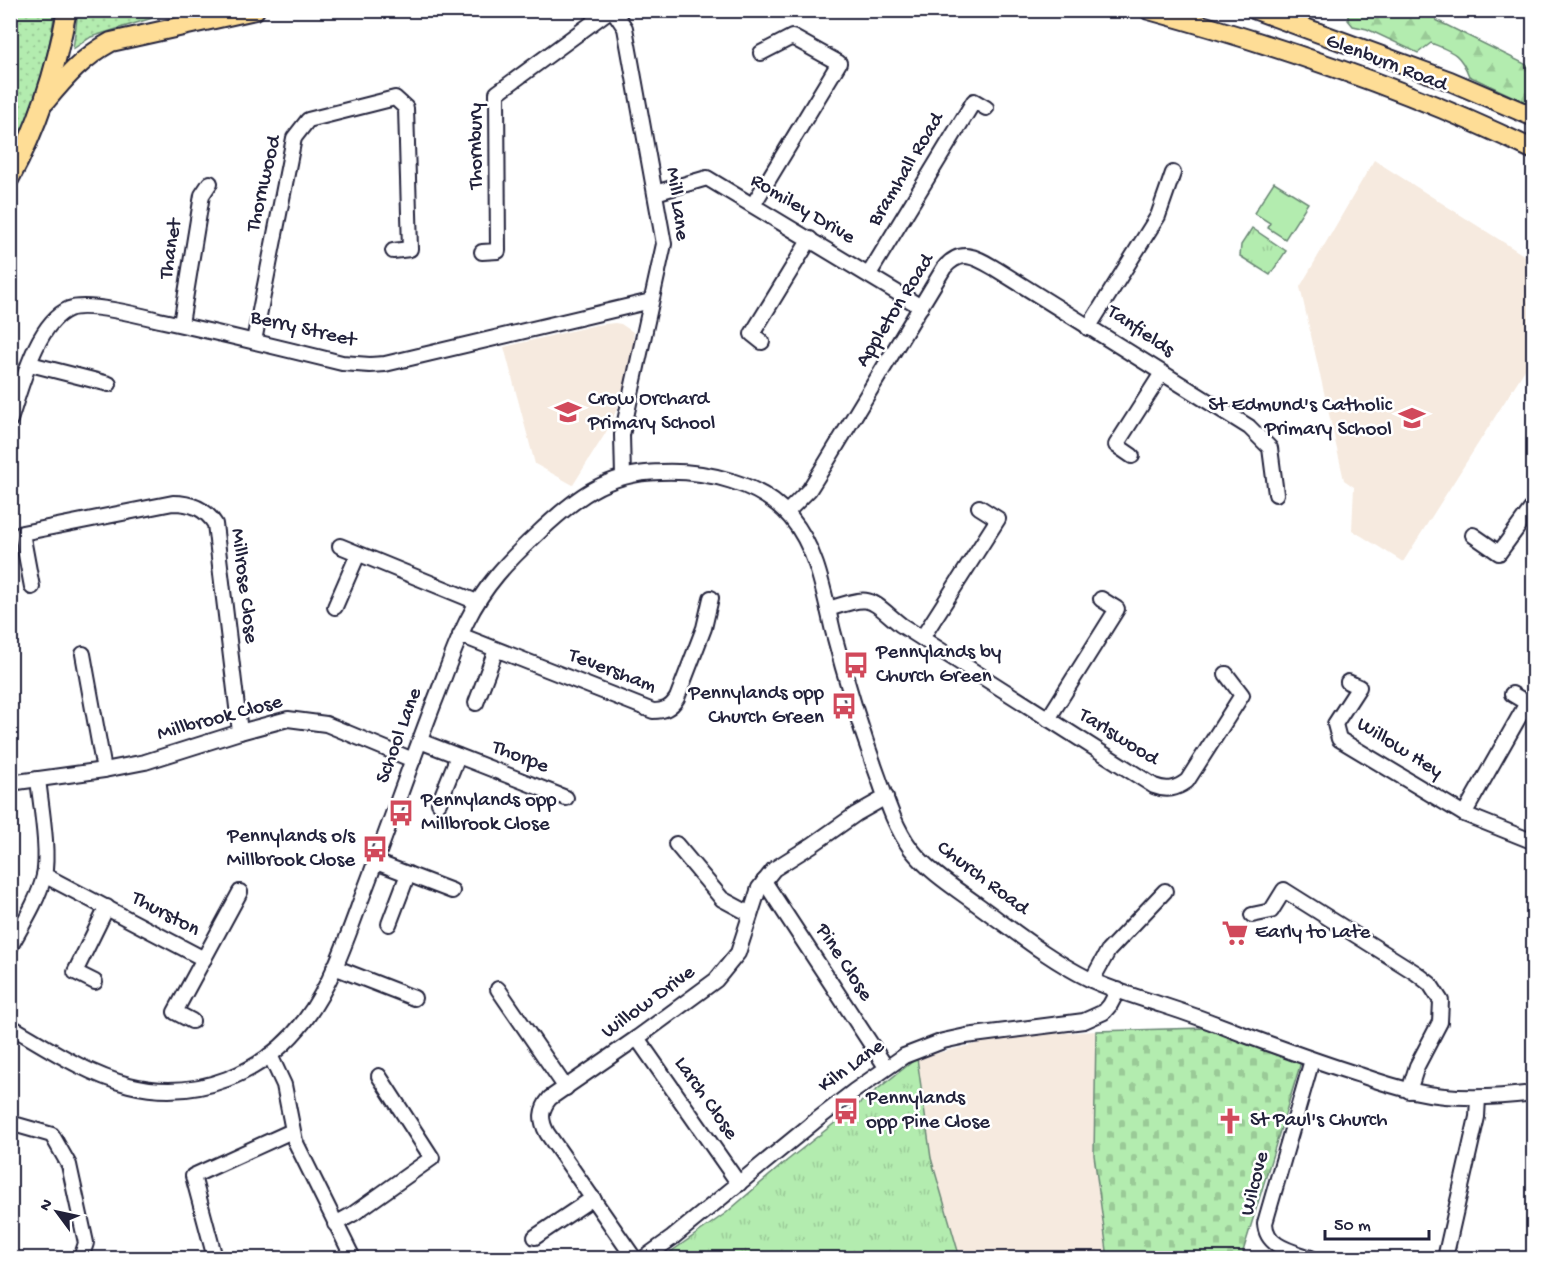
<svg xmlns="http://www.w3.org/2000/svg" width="1544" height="1269" font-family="'Gochi Hand',sans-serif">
	<defs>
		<pattern id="grass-dots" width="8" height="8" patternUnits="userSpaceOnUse" patternTransform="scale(1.5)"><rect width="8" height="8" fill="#b3ecaf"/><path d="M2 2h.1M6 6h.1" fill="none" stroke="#9aca97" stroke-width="1.8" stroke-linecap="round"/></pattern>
		<pattern id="forest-firs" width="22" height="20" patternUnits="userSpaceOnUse" patternTransform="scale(1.5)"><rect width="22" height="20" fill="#b3ecaf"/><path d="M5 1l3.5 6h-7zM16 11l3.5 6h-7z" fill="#9aca97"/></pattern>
		<pattern id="cemetery-stones" width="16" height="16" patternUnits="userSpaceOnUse" patternTransform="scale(1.5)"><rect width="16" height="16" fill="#b3ecaf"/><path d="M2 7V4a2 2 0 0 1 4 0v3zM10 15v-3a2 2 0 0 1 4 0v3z" fill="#9aca97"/></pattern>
		<pattern id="park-tufts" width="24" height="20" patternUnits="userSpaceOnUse" patternTransform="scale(1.5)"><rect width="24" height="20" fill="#b3ecaf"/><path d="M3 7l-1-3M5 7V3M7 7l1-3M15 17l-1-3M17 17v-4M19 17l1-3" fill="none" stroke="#9aca97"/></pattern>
	</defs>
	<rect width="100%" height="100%" fill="#fff"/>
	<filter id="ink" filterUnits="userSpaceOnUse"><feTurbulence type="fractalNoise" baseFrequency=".0167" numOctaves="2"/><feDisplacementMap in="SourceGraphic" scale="12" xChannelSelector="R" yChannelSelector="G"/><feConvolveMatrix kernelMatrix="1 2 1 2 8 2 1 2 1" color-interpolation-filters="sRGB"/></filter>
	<g filter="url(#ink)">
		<g fill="#f6eadf">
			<path d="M 1374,160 L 1533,261 L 1533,357 L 1403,562 L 1352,530 L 1354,487 L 1344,480 L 1300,287 Z"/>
			<path d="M 615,323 L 621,324 L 633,332 L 634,342 L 625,389 L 626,390 L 605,434 L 573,485 L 535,464 L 504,347 L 596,325 Z"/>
			<path d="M 1096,1031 L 1094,1155 L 1108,1257 L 1102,1258 L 797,1258 L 876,1091 L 917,1058 L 1006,1037 Z"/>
		</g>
		<g fill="url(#grass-dots)" stroke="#6a8775" stroke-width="1.5">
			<path d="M 10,11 L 55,11 C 48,61 33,112 11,157 Z"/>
			<path d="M 78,11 L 78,10 L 175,11 L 91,37 L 73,49 Z"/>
		</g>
		<path fill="url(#forest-firs)" stroke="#6a8775" stroke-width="1.5" d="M 1352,10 L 1437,11 L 1436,20 L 1533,68 L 1533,104 L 1531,105 L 1469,76 C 1460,53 1453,52 1431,43 L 1418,53 L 1367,29 L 1353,26 L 1348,20 L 1348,13 Z"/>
		<path fill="url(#cemetery-stones)" stroke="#6a8775" stroke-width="1.5" d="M 1203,1028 L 1302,1059 L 1241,1258 L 1108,1258 L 1094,1155 L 1096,1031 Z"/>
		<g fill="url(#park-tufts)" stroke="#6a8775" stroke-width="1.5">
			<path d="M 1252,228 L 1286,251 L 1270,275 L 1240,256 L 1241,245 Z"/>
			<path d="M 917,1058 L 931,1158 L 960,1258 L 662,1258 L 726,1213 L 784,1163 Z"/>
		</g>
		<path fill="#b3ecaf" stroke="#6a8775" stroke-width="1.5" d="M 1274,182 L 1308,203 L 1285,239 L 1268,228 L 1270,223 L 1254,213 Z"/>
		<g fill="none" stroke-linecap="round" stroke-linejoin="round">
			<g stroke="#22223b" stroke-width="18">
				<g id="minor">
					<path d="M 613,10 L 625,28 L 664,244 L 622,435 L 623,477"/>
					<path d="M 655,193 L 707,178 L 921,307"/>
					<path d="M 753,205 L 839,63 L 792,37 L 761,53"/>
					<path d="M 482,252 L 498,251 L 497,93 L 610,10"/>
					<path d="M 869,274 L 974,101 L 986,108"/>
					<path d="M 181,324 L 202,195 L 210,183"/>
					<path d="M 1088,328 L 1158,216 L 1173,173"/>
					<path d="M 254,341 L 294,138 L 308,120 L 395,98 L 406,108 L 410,249 L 393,251"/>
					<path d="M 762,342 L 752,334 L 810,239"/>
					<path d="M 30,364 L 109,384"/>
					<path d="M 10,420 C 21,388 36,323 69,309 C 87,302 139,315 159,320 C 220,333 281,348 342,363 L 370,365 L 385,364 L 651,301"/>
					<path d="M 1132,456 L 1116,445 L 1162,373"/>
					<path d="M 787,512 L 809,490 L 826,463 L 944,268 C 962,247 977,258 996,269 L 1249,427 L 1270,448 L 1276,494"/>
					<path d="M 1473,535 L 1499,553 L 1534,505"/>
					<path d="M 340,546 L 477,602"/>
					<path d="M 32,587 L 22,533 L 173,503 C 191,503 205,508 215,524 L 240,732"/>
					<path d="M 335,607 L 358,554"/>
					<path d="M 828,609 C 873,595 867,597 901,625 L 1154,786 C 1167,791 1176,789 1187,781 L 1242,695 L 1226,674"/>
					<path d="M 460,635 L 653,711 C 664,711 671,708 677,698 L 704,628 L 711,598"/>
					<path d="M 922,638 L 998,519 L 979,507"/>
					<path d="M 83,654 L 104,770"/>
					<path d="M 1348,682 L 1359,687 L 1335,724 L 1339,739 L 1464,814 L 1534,842"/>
					<path d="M 476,703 L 496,650"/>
					<path d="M 1048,719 L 1117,609 L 1101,599"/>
					<path d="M 420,741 L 566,798"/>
					<path d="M 10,783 L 104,770 L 145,762 L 240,732 L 288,719 L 326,724 L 413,760"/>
					<path d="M 439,803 L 458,756"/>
					<path d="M 1464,814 L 1527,703 L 1512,694"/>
					<path d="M 676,844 L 722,899 L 750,914"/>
					<path d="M 376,862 L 452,891"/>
					<path d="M 44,875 L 204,959"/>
					<path d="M 764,881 L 886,1067"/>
					<path d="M 1252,915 L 1271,911 L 1284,890 L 1416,973 L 1430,984 L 1441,1001 L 1440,1022 L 1417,1066 L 1409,1091"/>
					<path d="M 389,924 L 408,874"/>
					<path d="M 10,947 C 22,925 38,901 44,876 C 49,850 41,807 38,779"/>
					<path d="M 334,967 L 414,998"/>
					<path d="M 1092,980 L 1108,951 L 1165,891"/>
					<path d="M 95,982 L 75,972 L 107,907"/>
					<path d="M 498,989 L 566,1088"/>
					<path d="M 192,1021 L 175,1012 L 240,892"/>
					<path d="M 10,1026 C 48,1048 86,1074 129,1085 C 196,1102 264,1074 305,1020 C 331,985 346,941 361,900 C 386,835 409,768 434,703 C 445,676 454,647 467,621 C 484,586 508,561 536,535 C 574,499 605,473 660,472 C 704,470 761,482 791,518 C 817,549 824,593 833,631 C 846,681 861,730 879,779 C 887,802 896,829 911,849 C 929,872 955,888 978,905 C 1014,931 1050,960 1089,979 C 1112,990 1137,997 1162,1005 C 1190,1014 1217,1024 1245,1035 C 1283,1049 1321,1063 1360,1075 C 1377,1081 1395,1087 1413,1091 C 1453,1100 1493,1098 1534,1093"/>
					<path d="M 637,1038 L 739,1184"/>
					<path d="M 270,1055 L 284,1085 L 295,1141 L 353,1258"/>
					<path d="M 10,1123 L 52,1135 L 69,1165 L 86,1243 L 81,1258"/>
					<path d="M 335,1224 L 353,1214 L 432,1158 L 379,1076"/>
					<path d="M 535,1237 L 593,1198"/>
					<path d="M 215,1258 L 193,1176 L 292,1131"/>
					<path d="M 634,1258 L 547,1133 C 540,1120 540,1110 550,1098 L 637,1038 L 716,980 L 738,953 L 759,888 L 774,869 L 812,845 L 856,814 L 886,797"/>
					<path d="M 644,1258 L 672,1238 L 814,1122 L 854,1091 L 904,1056 L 943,1041 L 966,1036 L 1084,1021 L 1104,1012 L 1110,1005 L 1118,990"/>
					<path d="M 1311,1258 C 1291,1251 1266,1247 1265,1223 L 1312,1060"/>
					<path d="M 1445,1258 L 1477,1117 L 1478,1098"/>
				</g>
			</g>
			<g stroke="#22223b" stroke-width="22">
				<g id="major">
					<path d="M 1149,10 C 1280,46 1411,90 1534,150"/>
					<path d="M 1256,10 L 1450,81 L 1534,117"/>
					<path d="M 45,102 C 65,78 83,57 111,42 L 255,10"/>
					<path d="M 10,178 C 39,125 56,70 67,10"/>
				</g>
			</g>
			<use href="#minor" stroke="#fff" stroke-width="14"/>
			<use href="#major" stroke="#fedd96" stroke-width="18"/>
		</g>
	</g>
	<defs>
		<g id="school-bare" transform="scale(2.07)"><path d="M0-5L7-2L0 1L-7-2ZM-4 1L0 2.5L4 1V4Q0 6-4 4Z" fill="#d1495b" stroke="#fff" stroke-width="2.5" paint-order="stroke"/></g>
		<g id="bus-bare" transform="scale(2.07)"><path d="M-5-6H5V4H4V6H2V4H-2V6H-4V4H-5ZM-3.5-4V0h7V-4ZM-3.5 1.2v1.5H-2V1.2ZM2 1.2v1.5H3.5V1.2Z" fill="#d1495b" stroke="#fff" stroke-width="2.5" paint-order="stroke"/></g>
		<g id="supermarket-bare" transform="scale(2.07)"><path d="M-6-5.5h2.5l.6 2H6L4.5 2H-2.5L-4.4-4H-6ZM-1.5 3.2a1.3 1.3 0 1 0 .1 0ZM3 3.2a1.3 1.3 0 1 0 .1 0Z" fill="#d1495b" stroke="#fff" stroke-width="2.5" paint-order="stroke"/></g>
		<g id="church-bare" transform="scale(2.07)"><path d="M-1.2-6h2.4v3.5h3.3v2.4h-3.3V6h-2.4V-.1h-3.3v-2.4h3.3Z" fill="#d1495b" stroke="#fff" stroke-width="2.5" paint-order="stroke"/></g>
	</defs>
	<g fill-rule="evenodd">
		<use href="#school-bare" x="568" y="412"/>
		<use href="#school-bare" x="1412" y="418"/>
		<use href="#bus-bare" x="856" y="665"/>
		<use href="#bus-bare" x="844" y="706"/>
		<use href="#bus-bare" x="401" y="813"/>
		<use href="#bus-bare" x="375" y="849"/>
		<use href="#supermarket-bare" x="1235" y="933"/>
		<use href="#bus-bare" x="846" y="1111"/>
		<use href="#church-bare" x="1230" y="1121"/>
	</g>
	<g text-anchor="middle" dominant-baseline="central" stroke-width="5" stroke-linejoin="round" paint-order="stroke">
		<g font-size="21" fill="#22223b" stroke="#fff">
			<text transform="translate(1386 64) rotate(21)">Glenburn Road</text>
			<text transform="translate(477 146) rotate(-90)">Thornbury</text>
			<text transform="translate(907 170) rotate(-59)">Bramhall Road</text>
			<text transform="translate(265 184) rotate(-77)">Thornwood</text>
			<text transform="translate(676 204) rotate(82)">Mill Lane</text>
			<text transform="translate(802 210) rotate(31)">Romiley Drive</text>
			<text transform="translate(172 249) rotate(-81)">Thanet</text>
			<text transform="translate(896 311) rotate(-58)">Appleton Road</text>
			<text transform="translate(303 330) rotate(13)">Berry Street</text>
			<text transform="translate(1140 332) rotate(34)">Tanfields</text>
			<text transform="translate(243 586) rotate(83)">Millrose Close</text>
			<text transform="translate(612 672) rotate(21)">Teversham</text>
			<text transform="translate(220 719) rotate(-15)">Millbrook Close</text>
			<text transform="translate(400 736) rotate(-70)">School Lane</text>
			<text transform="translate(1118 738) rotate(32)">Tarlswood</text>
			<text transform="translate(1399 749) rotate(32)">Willow Hey</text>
			<text transform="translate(520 758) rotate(21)">Thorpe</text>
			<text transform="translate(982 879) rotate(37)">Church Road</text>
			<text transform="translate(165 915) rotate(28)">Thurston</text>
			<text transform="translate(843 963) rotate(57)">Pine Close</text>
			<text transform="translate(649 1003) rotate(-36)">Willow Drive</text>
			<text transform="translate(852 1067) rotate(-36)">Kiln Lane</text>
			<text transform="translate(705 1099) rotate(55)">Larch Close</text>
			<text transform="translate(1256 1184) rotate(-76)">Wilcove</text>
		</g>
		<g font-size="21" fill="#22223b" stroke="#fff" text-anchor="start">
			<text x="588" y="400">Crow Orchard<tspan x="588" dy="24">Primary School</tspan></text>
			<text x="1392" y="406" text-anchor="end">St Edmund's Catholic<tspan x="1392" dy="24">Primary School</tspan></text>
			<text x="876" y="653">Pennylands by<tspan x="876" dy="24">Church Green</tspan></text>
			<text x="824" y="694" text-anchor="end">Pennylands opp<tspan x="824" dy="24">Church Green</tspan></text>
			<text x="421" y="801">Pennylands opp<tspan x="421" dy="24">Millbrook Close</tspan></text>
			<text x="355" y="837" text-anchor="end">Pennylands o/s<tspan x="355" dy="24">Millbrook Close</tspan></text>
			<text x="1255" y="933">Early to Late</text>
			<text x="866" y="1099">Pennylands<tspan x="866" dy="24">opp Pine Close</tspan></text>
			<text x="1250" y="1121">St Paul's Church</text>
		</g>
	</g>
	<rect width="1544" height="1269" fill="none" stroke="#fff" stroke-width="36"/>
	<rect x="18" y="18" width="1508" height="1233" fill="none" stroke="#22223b" stroke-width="2" filter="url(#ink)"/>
	<g transform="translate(57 1212) rotate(303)" stroke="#ffffff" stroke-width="4.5" paint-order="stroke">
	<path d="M0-4.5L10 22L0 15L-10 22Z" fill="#22223b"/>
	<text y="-9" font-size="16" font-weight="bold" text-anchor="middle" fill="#22223b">N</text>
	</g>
	<path d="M1325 1230v9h104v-9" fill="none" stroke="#22223b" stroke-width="3"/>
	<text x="1334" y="1230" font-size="18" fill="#22223b" stroke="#ffffff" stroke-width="4.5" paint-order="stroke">50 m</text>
</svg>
